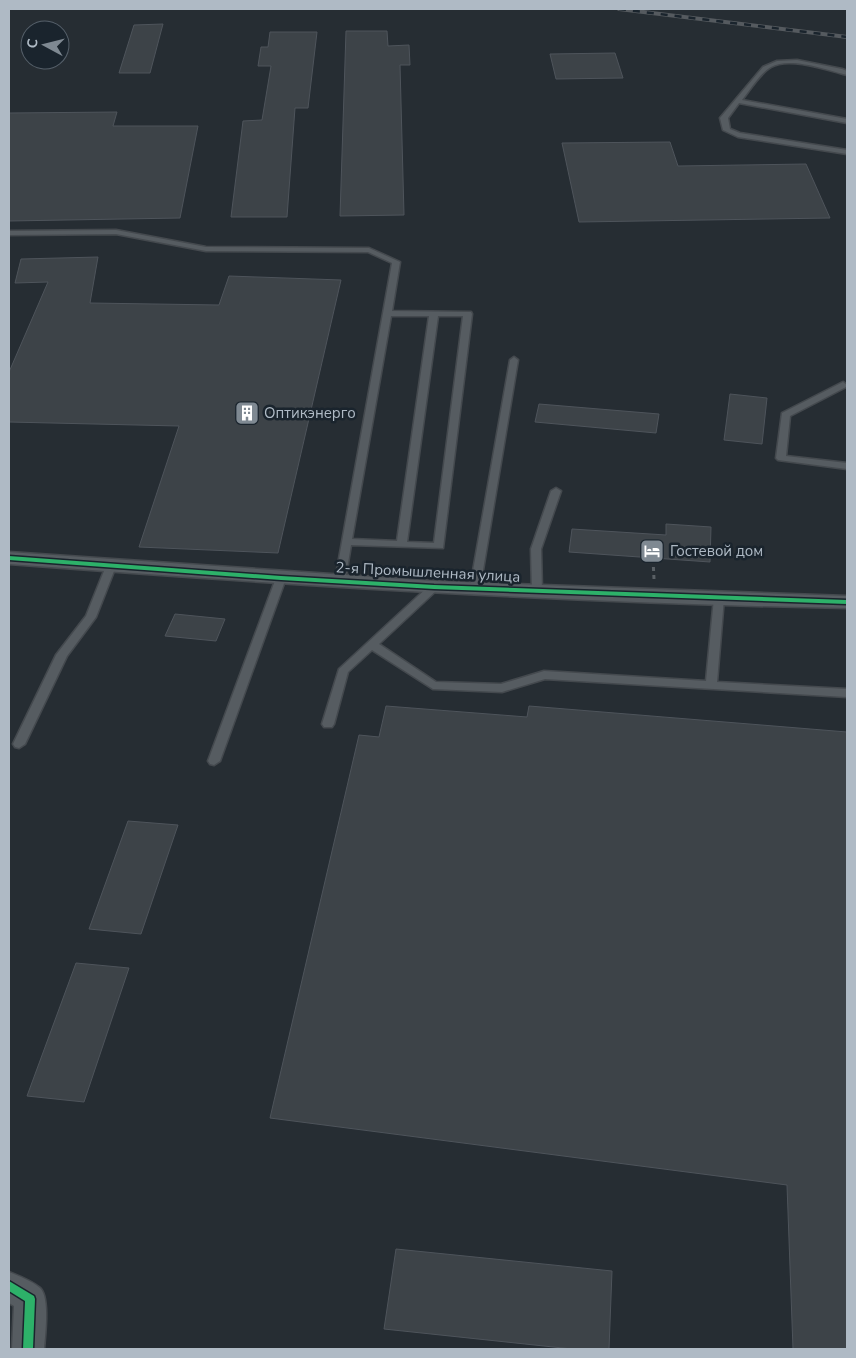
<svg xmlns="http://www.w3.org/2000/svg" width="856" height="1358" font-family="'Nunito Sans',sans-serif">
	<rect width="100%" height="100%" fill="#262d33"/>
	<g fill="#3d4348" stroke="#4e545b">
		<path d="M 163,24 L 150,73 L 119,73 L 134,25 Z"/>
		<path d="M 346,31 L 387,31 L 388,46 L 409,45 L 410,65 L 400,65 L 404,215 L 340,216 Z"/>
		<path d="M 270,32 L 317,32 L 308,108 L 295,108 L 287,217 L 231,217 L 243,121 L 262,120 L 271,66 L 258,66 L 261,47 L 268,47 Z"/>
		<path d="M 615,53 L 623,78 L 556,79 L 550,54 Z"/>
		<path d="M 117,112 L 113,126 L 198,126 L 180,218 L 9,221 L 9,113 Z"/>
		<path d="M 670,142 L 678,166 L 806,164 L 830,218 L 579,222 L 562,143 Z"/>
		<path d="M 98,257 L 90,303 L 219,305 L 229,276 L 341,280 L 278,553 L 139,547 L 179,426 L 9,422 L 9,372 L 48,282 L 15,283 L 21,259 Z"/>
		<path d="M 730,394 L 767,398 L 762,444 L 724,440 Z"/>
		<path d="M 539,404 L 659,414 L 656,433 L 535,422 Z"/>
		<path d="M 666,524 L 711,527 L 710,562 L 569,552 L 572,529 L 666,535 Z"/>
		<path d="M 175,614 L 225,619 L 216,641 L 165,636 Z"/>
		<path d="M 386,706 L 527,717 L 529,706 L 847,732 L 847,1349 L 793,1349 L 787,1185 L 270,1118 L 359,735 L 379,737 Z"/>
		<path d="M 128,821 L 178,825 L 141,934 L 89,929 Z"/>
		<path d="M 76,963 L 129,968 L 84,1102 L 27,1096 Z"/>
		<path d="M 396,1249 L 612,1271 L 609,1349 L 572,1349 L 384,1329 Z"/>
	</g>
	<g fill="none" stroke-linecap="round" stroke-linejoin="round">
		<g stroke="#44494e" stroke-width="3">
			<g id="lane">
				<path d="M 797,60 L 842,69 L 847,71 L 847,75 C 828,70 789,56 771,67 C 759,74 751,89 742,100 L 847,119 L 847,123 L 739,103 L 728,118 L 730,129 L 740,133 L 847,150 L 847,154 L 738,137 L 723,130 L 720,118 L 763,67 L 777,61 Z"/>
				<path d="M 116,230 L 206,247 L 369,248 L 400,262 L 392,311 L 471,312 L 472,314 L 443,548 L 351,545 L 345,581 L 340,584 L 335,581 L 392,263 L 368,252 L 206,251 L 116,234 L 9,235 L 9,231 ZM 391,316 L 429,316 L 397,541 L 352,539 ZM 438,316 L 463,316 L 434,543 L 407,542 Z"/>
				<path d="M 514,357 L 518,360 L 480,588 L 475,591 L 470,588 L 510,360 Z"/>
				<path d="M 843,382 L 847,385 L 846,387 L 790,416 L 786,456 L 847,463 L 847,469 L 778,460 L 776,458 L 782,413 Z"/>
				<path d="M 556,488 L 561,491 L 541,549 L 542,591 L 537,594 L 532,591 L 531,549 L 551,491 Z"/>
				<path d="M 111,563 L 116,566 L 96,617 L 67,656 L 25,744 L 19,748 L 15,747 L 13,744 L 56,655 L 86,616 L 106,566 Z"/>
				<path d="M 281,575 L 286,578 L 220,761 L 214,765 L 210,764 L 208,761 L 276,578 Z"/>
				<path d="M 434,584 L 439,587 L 438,589 L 379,644 L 436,682 L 501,684 L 544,671 L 706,681 L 714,598 L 719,595 L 724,598 L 717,682 L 847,689 L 847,697 L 545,679 L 502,692 L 433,689 L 372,650 L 348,672 L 334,724 L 332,727 L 324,727 L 322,724 L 339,669 L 430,585 Z"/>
			</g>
		</g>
		<g stroke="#44494e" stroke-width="3">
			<g id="street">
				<path d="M 9,552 L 434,581 L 847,596 L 847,608 C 567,603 288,585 9,564 Z"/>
				<path d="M 9,1272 C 19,1276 32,1281 40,1288 C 50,1297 45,1336 44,1349 L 12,1349 L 14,1306 L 9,1303 Z"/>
			</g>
		</g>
		<path stroke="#5a6065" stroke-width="3" stroke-dasharray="4 4" stroke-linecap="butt" d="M 653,559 L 654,579"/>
		<use href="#lane" fill="#565c61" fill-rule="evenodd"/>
		<use href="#street" fill="#565c61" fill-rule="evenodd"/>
		<g stroke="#555a5f" stroke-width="4">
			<path id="rail" d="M 619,9 L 847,37"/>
		</g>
		<use href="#rail" stroke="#1a242d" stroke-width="2.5" stroke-dasharray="7" stroke-linecap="butt"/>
		<g stroke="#1a242d" stroke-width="3">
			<g id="cycleway">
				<path d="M 9,556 L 281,576 L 434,585 L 847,600 L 847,604 L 434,589 L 281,580 L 9,560 Z"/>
				<path d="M 9,1281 L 34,1296 L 35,1299 L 33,1349 L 23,1349 L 25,1301 L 9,1291 Z"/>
			</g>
		</g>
		<use href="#cycleway" fill="#2db169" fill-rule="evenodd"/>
	</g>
	<defs>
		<g id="building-square" transform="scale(1.25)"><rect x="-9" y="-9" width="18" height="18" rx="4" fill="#7f8992" stroke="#1a242d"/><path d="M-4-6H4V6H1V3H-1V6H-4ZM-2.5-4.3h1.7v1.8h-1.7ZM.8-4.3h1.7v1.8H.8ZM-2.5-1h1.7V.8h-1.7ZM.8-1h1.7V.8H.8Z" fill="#fff"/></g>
		<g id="hotel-square" transform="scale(1.25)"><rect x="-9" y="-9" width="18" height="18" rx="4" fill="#7f8992" stroke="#1a242d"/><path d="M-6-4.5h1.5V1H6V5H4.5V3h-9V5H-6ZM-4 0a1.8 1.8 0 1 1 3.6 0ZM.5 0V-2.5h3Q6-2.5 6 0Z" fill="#fff"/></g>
	</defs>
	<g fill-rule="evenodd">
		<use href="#building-square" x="247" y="413"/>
		<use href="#hotel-square" x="652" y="551"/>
	</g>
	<g text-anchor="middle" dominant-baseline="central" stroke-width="5" stroke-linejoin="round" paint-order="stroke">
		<g font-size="15" fill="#afbac5" stroke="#1a242d" text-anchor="start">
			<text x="264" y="413">Оптикэнерго</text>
			<text x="670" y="551">Гостевой дом</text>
		</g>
		<g font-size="15" fill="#afbac5" stroke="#1a242d">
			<text transform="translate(428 572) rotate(3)">2-я Промышленная улица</text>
		</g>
	</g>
	<rect width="856" height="1358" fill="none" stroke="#afbac5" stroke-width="20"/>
	<g transform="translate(45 45) rotate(277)"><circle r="24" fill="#1a242d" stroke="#56606a"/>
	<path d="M0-4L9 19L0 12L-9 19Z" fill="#7f8992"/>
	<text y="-8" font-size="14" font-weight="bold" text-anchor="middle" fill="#afbac5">С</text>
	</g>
</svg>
